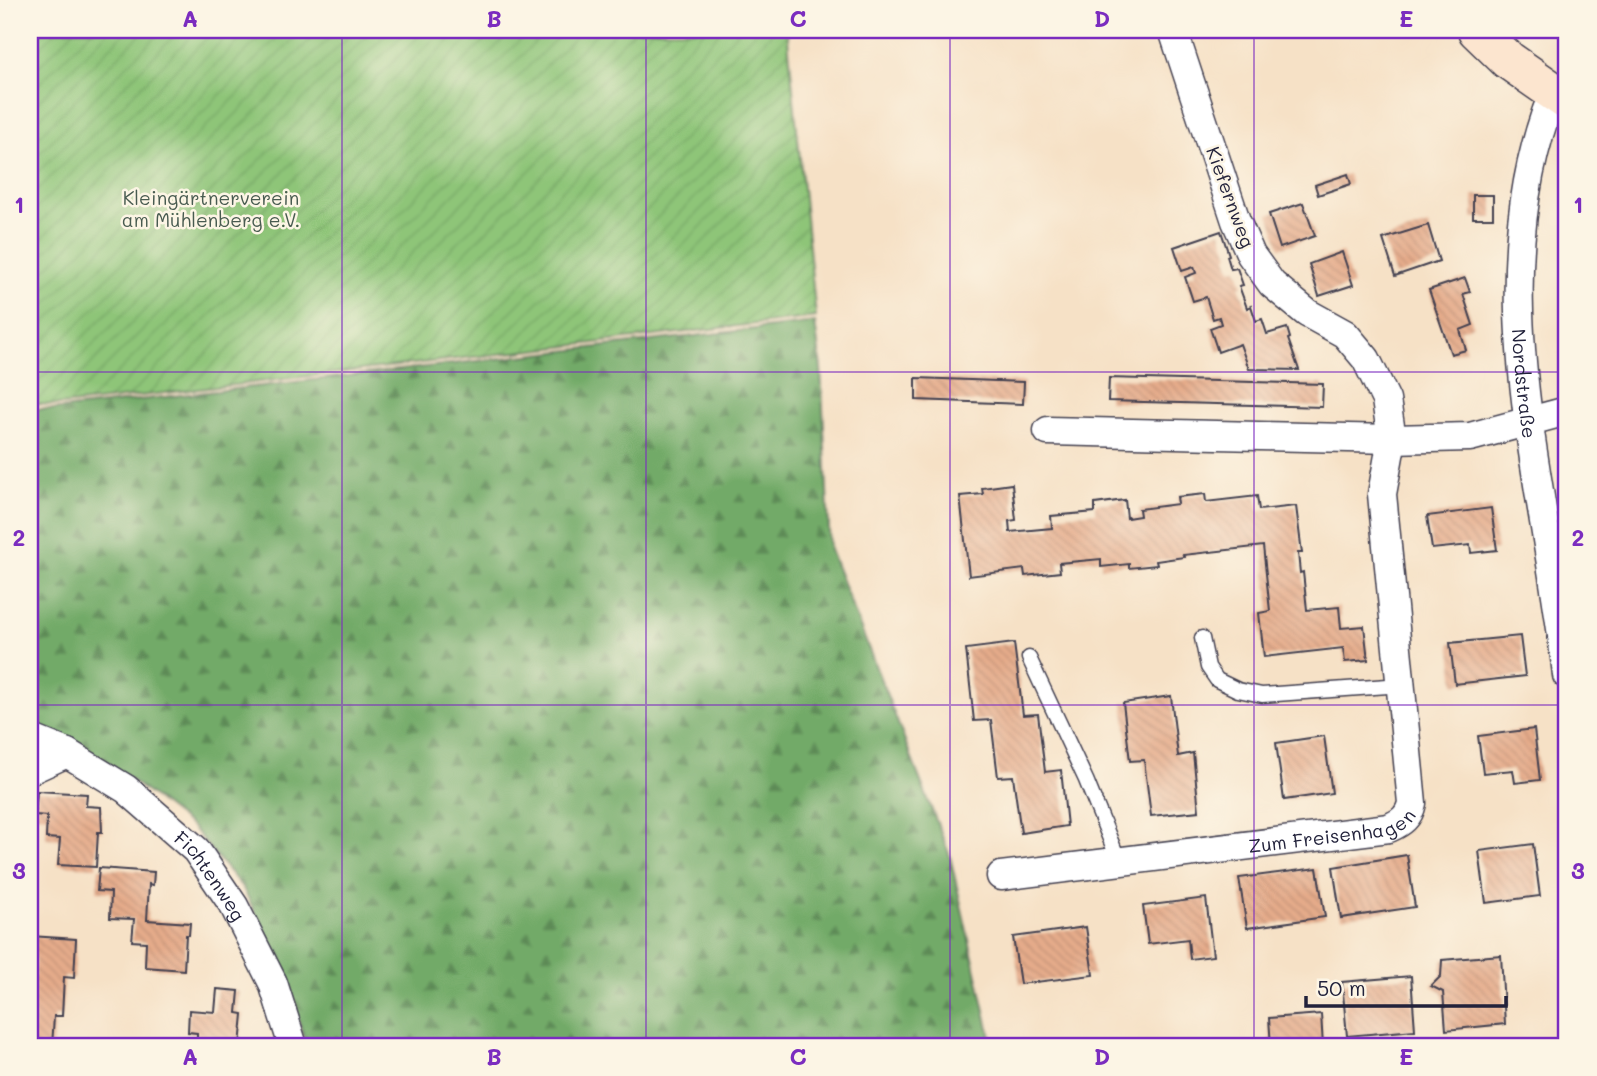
<svg xmlns="http://www.w3.org/2000/svg" width="1597" height="1076" font-family="Mali,sans-serif">
	<defs>
		<pattern id="forest-firs" width="22" height="20" patternUnits="userSpaceOnUse" patternTransform="scale(1.75)"><rect width="22" height="20" fill="#72aa68"/><path d="M5 1l3.5 6h-7zM16 11l3.5 6h-7z" fill="#5d8a57"/></pattern>
		<pattern id="garden-furrows" width="10" height="10" patternUnits="userSpaceOnUse" patternTransform="scale(1.75)"><rect width="10" height="10" fill="#8ec578"/><path d="M-1 1l2-2M0 10L10 0M9 11l2-2" fill="none" stroke="#7aa969"/></pattern>
		<pattern id="building-back-hatch" width="6" height="6" patternUnits="userSpaceOnUse" patternTransform="scale(1.75)"><rect width="6" height="6" fill="#e5ab8a"/><path d="M-1 5l2 2M0 0l6 6M5-1l2 2" fill="none" stroke="#c49378"/></pattern>
	</defs>
	<rect width="100%" height="100%" fill="#fcf5e5"/>
	<filter id="ink" filterUnits="userSpaceOnUse"><feTurbulence type="fractalNoise" baseFrequency=".0143" numOctaves="2"/><feDisplacementMap in="SourceGraphic" scale="14" xChannelSelector="R" yChannelSelector="G"/><feConvolveMatrix kernelMatrix="1 2 1 2 8 2 1 2 1" color-interpolation-filters="sRGB"/></filter>
	<filter id="wash" filterUnits="userSpaceOnUse"><feTurbulence type="fractalNoise" baseFrequency=".00686" numOctaves="4" result="noise"/><feDisplacementMap in="SourceGraphic" scale="28" xChannelSelector="R" yChannelSelector="G"/><feGaussianBlur stdDeviation="1.57" result="paint"/><feColorMatrix in="noise" values="0 0 0 0 0 0 0 0 0 0 0 0 0 0 0 0 0 1.4 0 .05"/><feComposite in="paint" operator="in"/></filter>
	<g filter="url(#wash)">
		<rect width="100%" height="100%" fill="#f6e1c6"/>
		<path fill="url(#forest-firs)" stroke="#4a6652" stroke-width="2" d="M 815,322 L 821,368 L 830,550 L 950,856 L 993,1046 L 307,1046 L 278,958 L 243,888 L 192,827 L 130,779 L 30,726 L 30,409 L 61,409 Z"/>
		<path fill="url(#garden-furrows)" stroke="#58745a" stroke-width="2" d="M 62,30 L 787,30 L 816,317 L 62,405 L 30,404 L 30,34 Z"/>
		<g id="blocks">
			<g fill="url(#building-back-hatch)">
				<path d="M 1348,174 L 1351,184 L 1318,195 L 1315,185 Z"/>
				<rect x="1473" y="195" width="20" height="23"/>
				<path d="M 1303,203 L 1315,236 L 1280,248 L 1269,214 Z"/>
				<path d="M 1428,225 L 1439,261 L 1395,276 L 1383,239 Z"/>
				<path d="M 1221,231 L 1229,255 L 1227,256 L 1231,269 L 1237,268 L 1243,285 L 1239,286 L 1247,308 L 1251,306 L 1256,321 L 1262,319 L 1267,334 L 1287,328 L 1290,338 L 1288,339 L 1299,370 L 1249,369 L 1240,344 L 1218,352 L 1210,328 L 1221,324 L 1219,317 L 1213,319 L 1206,297 L 1193,301 L 1185,277 L 1196,273 L 1194,267 L 1182,271 L 1174,247 Z"/>
				<path d="M 1342,252 L 1353,285 L 1319,296 L 1309,264 Z"/>
				<path d="M 1465,278 L 1470,292 L 1463,294 L 1473,325 L 1460,330 L 1466,350 L 1451,354 L 1429,290 Z"/>
				<path d="M 916,378 L 1024,382 L 1023,404 L 916,400 Z"/>
				<path d="M 1109,378 L 1323,384 L 1322,407 L 1108,401 Z"/>
				<path d="M 1012,484 L 1016,520 L 1009,521 L 1010,532 L 1052,528 L 1051,516 L 1095,512 L 1095,504 L 1125,500 L 1127,518 L 1140,516 L 1139,509 L 1178,504 L 1177,497 L 1205,494 L 1206,502 L 1257,496 L 1259,510 L 1296,506 L 1302,553 L 1298,553 L 1300,573 L 1303,572 L 1307,610 L 1339,607 L 1341,628 L 1364,626 L 1368,660 L 1345,662 L 1343,648 L 1264,657 L 1259,613 L 1270,611 L 1263,546 L 1183,555 L 1184,557 L 1156,561 L 1157,565 L 1129,568 L 1129,564 L 1101,567 L 1101,559 L 1059,563 L 1060,572 L 1025,576 L 1024,569 L 969,576 L 960,496 L 983,494 L 982,488 Z"/>
				<path d="M 1491,508 L 1497,550 L 1471,553 L 1470,545 L 1432,549 L 1427,516 Z"/>
				<path d="M 1520,636 L 1525,676 L 1455,684 L 1450,643 Z"/>
				<path d="M 1014,643 L 1023,715 L 1038,714 L 1045,772 L 1061,770 L 1067,826 L 1021,833 L 1013,776 L 998,777 L 991,720 L 974,721 L 966,649 Z"/>
				<path d="M 1171,696 L 1178,756 L 1193,753 L 1199,811 L 1151,816 L 1144,760 L 1130,761 L 1123,703 Z"/>
				<path d="M 1534,729 L 1540,780 L 1515,783 L 1513,770 L 1483,773 L 1478,736 Z"/>
				<path d="M 1324,736 L 1332,793 L 1284,800 L 1276,743 Z"/>
				<path d="M 37,791 L 87,794 L 86,806 L 101,807 L 102,832 L 98,832 L 96,867 L 58,865 L 60,839 L 46,838 L 47,816 L 35,815 Z"/>
				<path d="M 1533,844 L 1540,896 L 1486,903 L 1479,851 Z"/>
				<path d="M 1407,855 L 1415,907 L 1341,918 L 1333,867 Z"/>
				<path d="M 99,868 L 154,872 L 153,885 L 149,884 L 147,920 L 190,923 L 189,935 L 186,935 L 184,970 L 145,967 L 146,942 L 132,941 L 134,919 L 110,918 L 111,892 L 97,891 Z"/>
				<path d="M 1317,868 L 1325,917 L 1247,928 L 1239,878 Z"/>
				<path d="M 1206,898 L 1213,956 L 1190,959 L 1188,939 L 1148,944 L 1143,906 Z"/>
				<path d="M 1086,927 L 1093,975 L 1020,984 L 1013,937 Z"/>
				<path d="M 30,936 L 76,939 L 74,978 L 64,977 L 62,1016 L 54,1016 L 52,1046 L 30,1046 L 30,975 L 35,975 L 35,958 L 30,957 Z"/>
				<path d="M 1501,955 L 1505,1024 L 1446,1030 L 1443,992 L 1431,986 L 1441,976 L 1442,960 Z"/>
				<path d="M 1411,976 L 1415,1030 L 1347,1036 L 1342,982 Z"/>
				<path d="M 217,989 L 239,991 L 237,1013 L 243,1014 L 240,1046 L 197,1046 L 197,1033 L 188,1032 L 189,1010 L 215,1012 Z"/>
				<path d="M 1321,1014 L 1323,1046 L 1271,1046 L 1269,1018 Z"/>
			</g>
		</g>
	</g>
	<g filter="url(#ink)">
		<use href="#blocks" fill-opacity="0" stroke="#423f50" stroke-width="2"/>
		<g fill="none" stroke-linecap="round" stroke-linejoin="round">
			<g stroke="#423f50" stroke-width="17">
				<g id="lane">
					<path d="M 1202,638 L 1208,667 L 1217,680 L 1238,690 L 1262,695 L 1402,685"/>
					<path d="M 1029,658 L 1086,780 L 1119,861"/>
				</g>
			</g>
			<g stroke="#423f50" stroke-width="31">
				<g id="street">
					<path id="s1" d="M 1553,94 C 1478,281 1546,484 1567,675"/>
					<path d="M 1048,431 L 1392,439 L 1470,437 L 1567,411"/>
					<path id="s2" d="M 30,738 L 67,753 L 126,789 L 196,850 L 234,906 L 273,983 L 293,1046"/>
					<path d="M 30,770 L 67,753"/>
					<path id="s3" d="M 1001,876 L 1389,828 C 1402,822 1409,817 1412,803 L 1382,494 L 1392,439 L 1386,400 L 1366,359 L 1345,334 L 1307,313 L 1272,284 L 1251,255 L 1236,221 L 1173,30"/>
				</g>
			</g>
			<g stroke="#423f50" stroke-width="41">
				<path id="secondary" d="M 1477,30 L 1508,60 L 1567,101"/>
			</g>
			<use href="#lane" stroke="#fff" stroke-width="14"/>
			<use href="#street" stroke="#fff" stroke-width="28"/>
			<use href="#secondary" stroke="#fce5cf" stroke-width="38"/>
		</g>
	</g>
	<path fill="none" stroke="#7b2cbf" stroke-width="2" stroke-opacity="0.55" d="M 342,30 L 342,1046M 646,30 L 646,1046M 950,30 L 950,1046M 1254,30 L 1254,1046M 30,372 L 1567,372M 30,705 L 1567,705"/>
	<g text-anchor="middle" dominant-baseline="central" stroke-width="5" stroke-linejoin="round" paint-order="stroke">
		<g font-size="19" fill="#485b50" stroke="#fcf5e5">
			<text x="211" y="197">Kleingärtnerverein<tspan x="211" dy="22">am Mühlenberg e.V.</tspan></text>
		</g>
		<g font-size="19" fill="#22223b" stroke="#fcf5e5">
			<text transform="translate(1231 197) rotate(70)">Kiefernweg</text>
			<text stroke="none"><textPath href="#s1" startOffset="294">Nordstraße</textPath></text>
			<text stroke="none"><textPath href="#s3" startOffset="334">Zum Freisenhagen</textPath></text>
			<text stroke="none"><textPath href="#s2" startOffset="231">Fichtenweg</textPath></text>
		</g>
	</g>
	<rect width="1597" height="1076" fill="none" stroke="#fcf5e5" stroke-width="77"/>
	<path d="M1306 996v10h200v-10" fill="none" stroke="#22223b" stroke-width="3.5"/>
	<text x="1317" y="996" font-size="21" fill="#22223b" stroke="#fcf5e5" stroke-width="5" paint-order="stroke">50 m</text>
	<rect x="38" y="38" width="1520" height="1000" fill="none" stroke="#7b2cbf" stroke-width="2.5"/>
	<g font-size="23" text-anchor="middle" font-weight="bold" fill="#7b2cbf">
		<text x="190" y="27">A</text>
		<text x="494" y="27">B</text>
		<text x="798" y="27">C</text>
		<text x="1102" y="27">D</text>
		<text x="1406" y="27">E</text>
		<text x="19" y="213">1</text>
		<text x="1578" y="213">1</text>
		<text x="19" y="546">2</text>
		<text x="1578" y="546">2</text>
		<text x="19" y="879">3</text>
		<text x="1578" y="879">3</text>
		<text x="190" y="1065">A</text>
		<text x="494" y="1065">B</text>
		<text x="798" y="1065">C</text>
		<text x="1102" y="1065">D</text>
		<text x="1406" y="1065">E</text>
	</g>
</svg>
